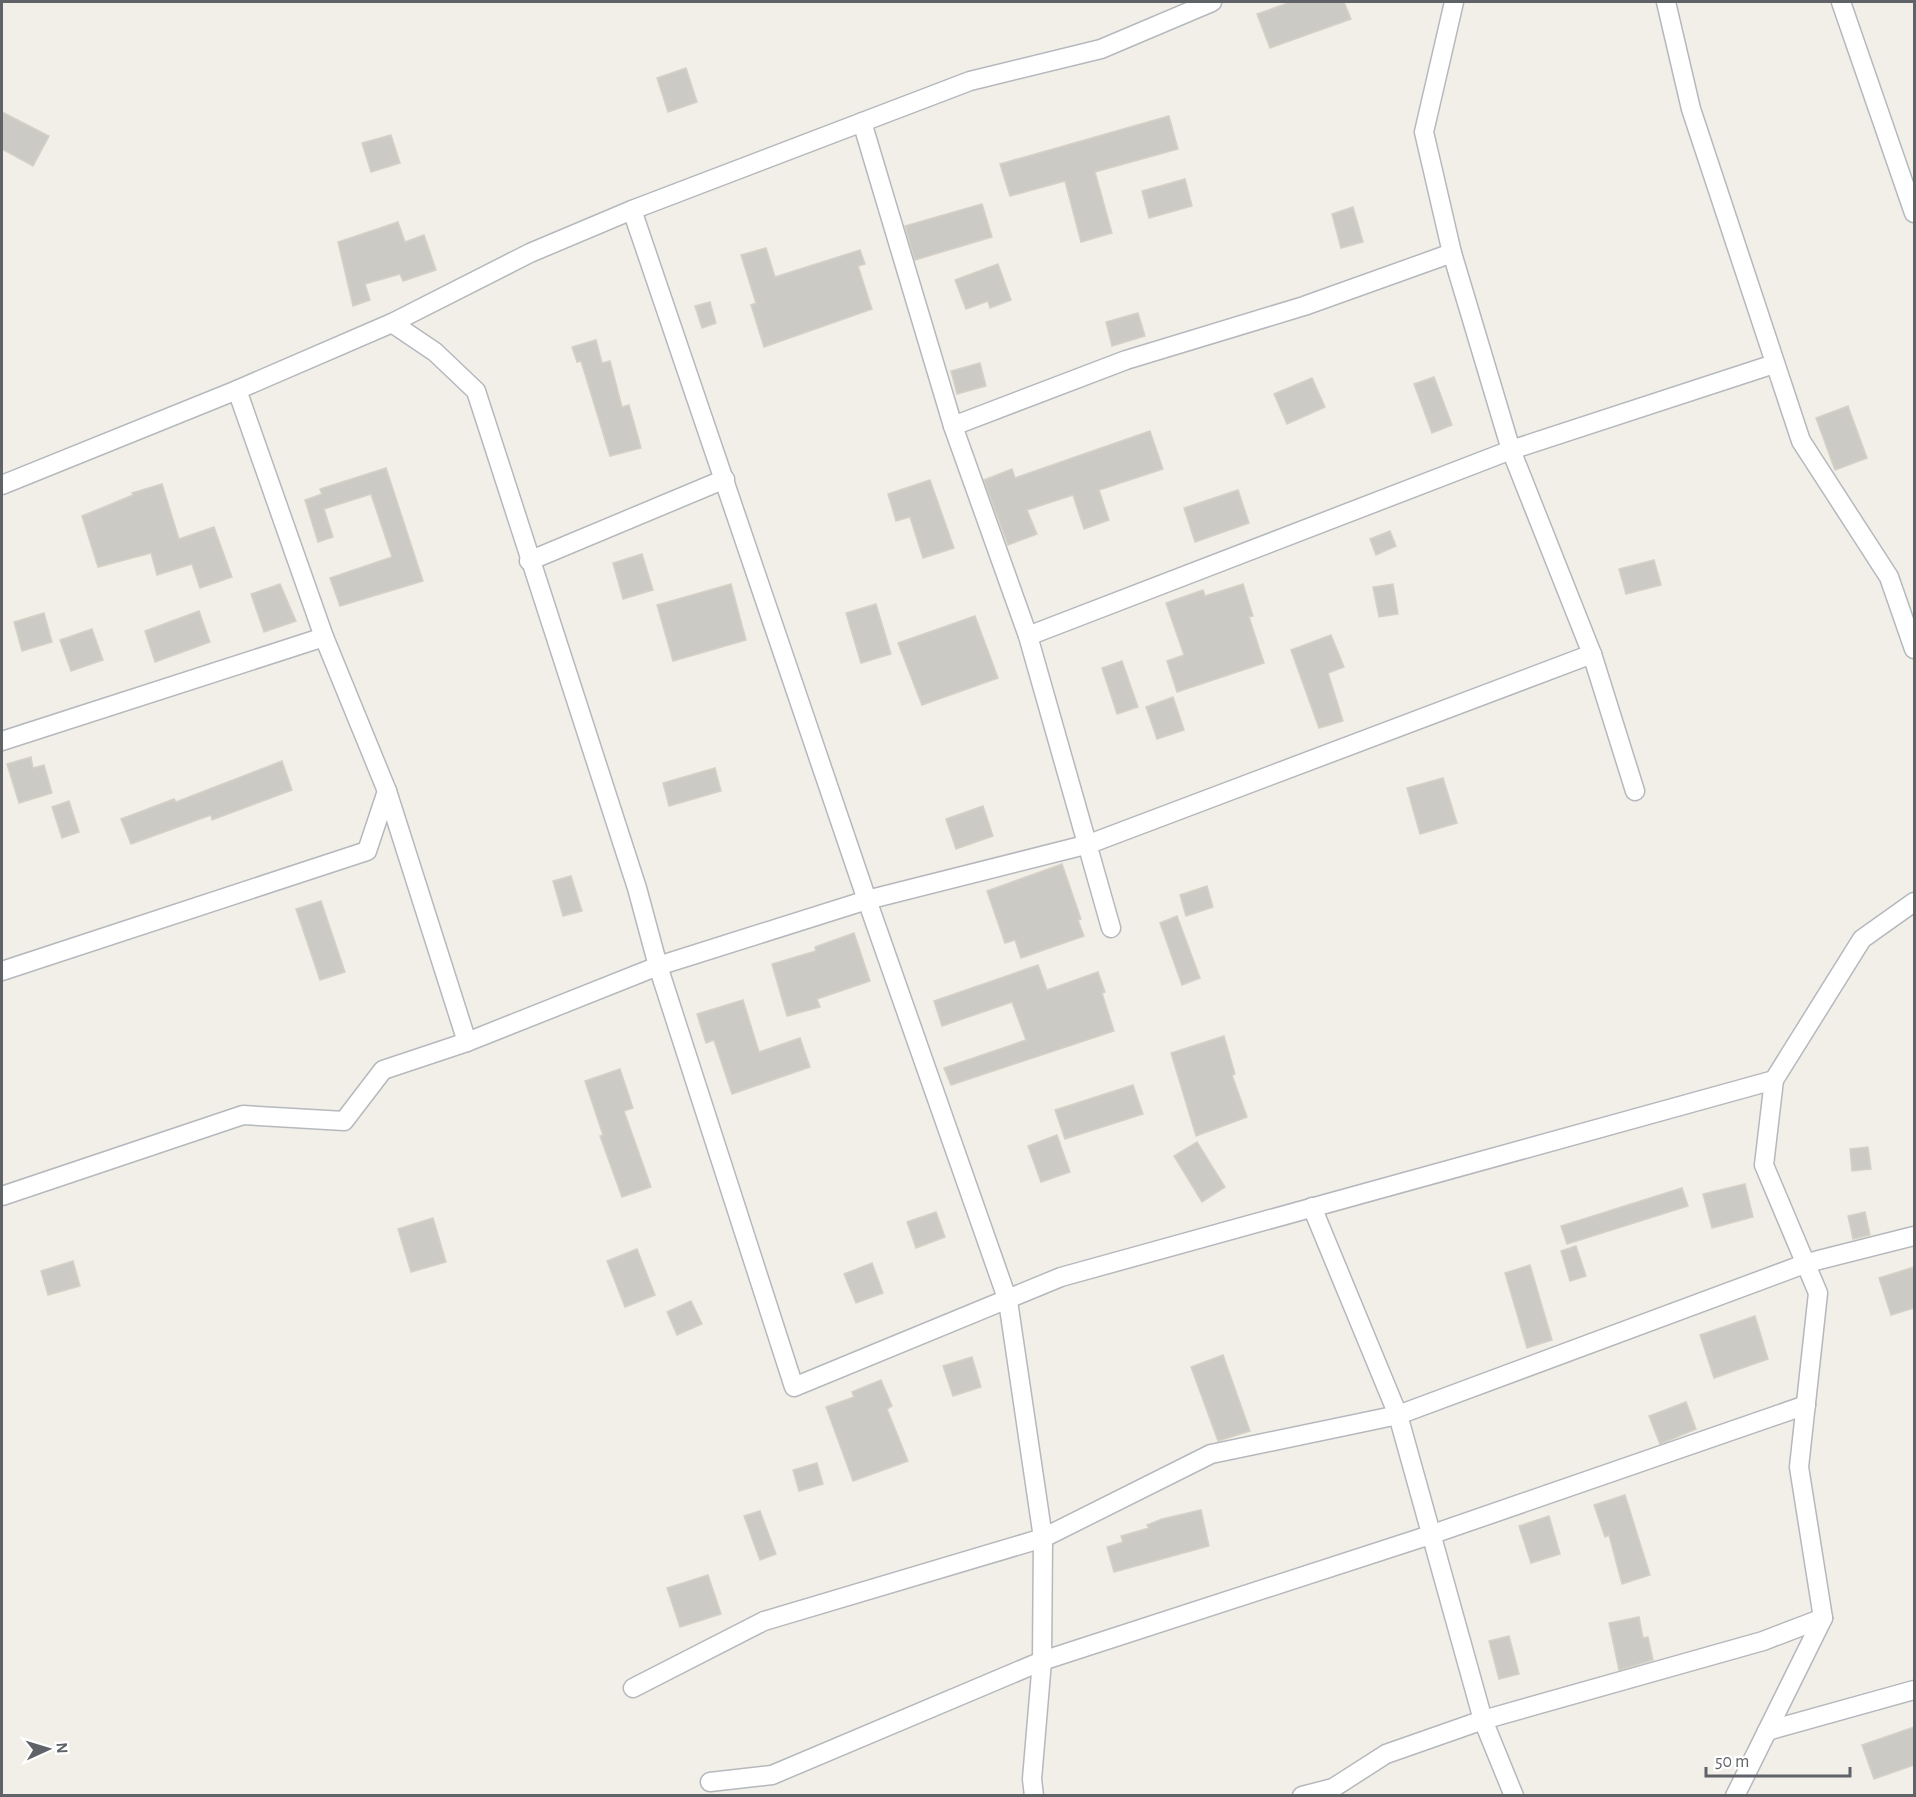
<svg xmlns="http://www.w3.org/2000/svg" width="1916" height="1797" font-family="'Alegreya Sans',sans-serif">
	<rect width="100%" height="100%" fill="#f1efe8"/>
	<g fill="#cccac5" stroke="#d6d1c6" stroke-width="1.5">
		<path d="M 1291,2 L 1344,2 L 1351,19 L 1270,48 L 1257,14 Z"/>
		<path d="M 686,68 L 697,102 L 668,112 L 657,78 Z"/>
		<path d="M 2,112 L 49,136 L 33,166 L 2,149 Z"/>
		<path d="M 1169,116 L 1178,149 L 1095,172 L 1112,233 L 1081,242 L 1065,181 L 1010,196 L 1000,164 Z"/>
		<path d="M 391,135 L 400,163 L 371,172 L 362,143 Z"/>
		<path d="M 1185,179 L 1192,206 L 1149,218 L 1142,191 Z"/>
		<path d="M 982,204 L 992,237 L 915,260 L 905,226 Z"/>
		<path d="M 1353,207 L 1363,242 L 1341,248 L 1332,214 Z"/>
		<path d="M 398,222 L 405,242 L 424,235 L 436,270 L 403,281 L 400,274 L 365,284 L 370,300 L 353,306 L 338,242 Z"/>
		<path d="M 766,248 L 775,277 L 860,250 L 865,264 L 858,266 L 872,309 L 764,347 L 751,305 L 756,303 L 741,255 Z"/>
		<path d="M 998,264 L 1011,300 L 990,308 L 988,301 L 966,309 L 955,280 Z"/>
		<path d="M 710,302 L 716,323 L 702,328 L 695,306 Z"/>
		<path d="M 1138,313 L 1145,336 L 1112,346 L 1106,322 Z"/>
		<path d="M 596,340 L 602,363 L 610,361 L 622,407 L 629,405 L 641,448 L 610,456 L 581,361 L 577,362 L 572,347 Z"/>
		<path d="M 980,363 L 986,386 L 957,394 L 951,371 Z"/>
		<path d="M 1434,377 L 1452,425 L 1432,433 L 1414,384 Z"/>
		<path d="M 1312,378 L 1325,407 L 1287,424 L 1274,394 Z"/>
		<path d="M 1848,406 L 1867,458 L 1835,470 L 1816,418 Z"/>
		<path d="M 1150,431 L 1163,469 L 1099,490 L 1109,520 L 1084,529 L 1073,495 L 1027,510 L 1037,534 L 1008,545 L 984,480 L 1012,469 L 1015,478 Z"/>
		<path d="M 386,468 L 423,581 L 340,606 L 330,578 L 392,557 L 371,494 L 324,509 L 333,537 L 318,542 L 305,500 L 322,494 L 320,489 Z"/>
		<path d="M 930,480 L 954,548 L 923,558 L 910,517 L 896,521 L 888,494 Z"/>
		<path d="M 162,484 L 179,539 L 214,527 L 232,577 L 200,588 L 192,564 L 157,575 L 151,553 L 98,567 L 82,516 L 133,495 L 132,493 Z"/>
		<path d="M 1238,490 L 1249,523 L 1195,542 L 1184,508 Z"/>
		<path d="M 1390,531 L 1396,546 L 1376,555 L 1370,539 Z"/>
		<path d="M 642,554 L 653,590 L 623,599 L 613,563 Z"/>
		<path d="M 1654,560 L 1661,585 L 1626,594 L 1619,569 Z"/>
		<path d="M 280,584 L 296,621 L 264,632 L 251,594 Z"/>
		<path d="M 731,584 L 746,640 L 673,661 L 657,605 Z"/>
		<path d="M 1243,584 L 1253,616 L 1249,617 L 1264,663 L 1177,692 L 1167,661 L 1184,655 L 1166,603 L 1203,590 L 1205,596 Z"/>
		<path d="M 1393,584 L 1398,614 L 1379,617 L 1373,587 Z"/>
		<path d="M 876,604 L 891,654 L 861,663 L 846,613 Z"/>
		<path d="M 199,611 L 210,642 L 155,662 L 145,631 Z"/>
		<path d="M 44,613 L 52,642 L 22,651 L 14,622 Z"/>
		<path d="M 975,616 L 998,678 L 922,705 L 898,643 Z"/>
		<path d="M 92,629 L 103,660 L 71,671 L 60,640 Z"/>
		<path d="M 1331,635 L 1344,667 L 1328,673 L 1343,721 L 1319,728 L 1291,650 Z"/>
		<path d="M 1122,661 L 1138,707 L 1117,714 L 1102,668 Z"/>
		<path d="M 1173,697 L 1184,730 L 1157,739 L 1146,707 Z"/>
		<path d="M 31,757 L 33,768 L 44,765 L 52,793 L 19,803 L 7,764 Z"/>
		<path d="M 282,761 L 292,790 L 212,820 L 211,815 L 131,844 L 121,819 L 174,799 L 176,802 Z"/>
		<path d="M 715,768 L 721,791 L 669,806 L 663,783 Z"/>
		<path d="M 1443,778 L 1457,823 L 1420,834 L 1407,788 Z"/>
		<path d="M 69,801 L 79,832 L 62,838 L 52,807 Z"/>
		<path d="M 983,806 L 993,836 L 956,849 L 946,819 Z"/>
		<path d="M 1062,864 L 1081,919 L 1078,920 L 1084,936 L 1021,958 L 1015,940 L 1005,943 L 987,891 Z"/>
		<path d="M 571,876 L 582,911 L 563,916 L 553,881 Z"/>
		<path d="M 1207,886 L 1213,907 L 1186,916 L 1180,895 Z"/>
		<path d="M 321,901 L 345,972 L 320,980 L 296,909 Z"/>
		<path d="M 1177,916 L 1200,978 L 1182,985 L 1160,923 Z"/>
		<path d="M 854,933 L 870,981 L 817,999 L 820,1007 L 787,1016 L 772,964 L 816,951 L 815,947 Z"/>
		<path d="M 1038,965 L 1047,990 L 1098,972 L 1105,992 L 1102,993 L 1114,1031 L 951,1085 L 944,1068 L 1026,1040 L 1012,1002 L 942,1026 L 934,1001 Z"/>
		<path d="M 743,1000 L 759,1052 L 800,1038 L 810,1067 L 732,1094 L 714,1040 L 706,1043 L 697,1014 Z"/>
		<path d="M 1224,1036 L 1235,1074 L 1232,1075 L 1247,1117 L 1196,1136 L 1171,1053 Z"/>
		<path d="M 620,1069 L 633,1108 L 624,1111 L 651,1187 L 622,1197 L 600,1136 L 603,1135 L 585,1081 Z"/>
		<path d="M 1133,1085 L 1143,1114 L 1065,1139 L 1055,1110 Z"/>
		<path d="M 1057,1135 L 1070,1172 L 1041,1182 L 1028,1146 Z"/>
		<path d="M 1197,1142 L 1225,1187 L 1202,1202 L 1174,1156 Z"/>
		<path d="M 1868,1147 L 1871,1169 L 1852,1171 L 1850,1149 Z"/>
		<path d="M 1745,1184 L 1753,1217 L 1712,1228 L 1703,1194 Z"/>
		<path d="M 1682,1188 L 1688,1206 L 1567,1244 L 1561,1226 Z"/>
		<path d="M 936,1212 L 945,1237 L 916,1248 L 907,1222 Z"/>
		<path d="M 1865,1212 L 1870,1235 L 1853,1239 L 1848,1216 Z"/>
		<path d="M 433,1218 L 446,1262 L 411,1272 L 398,1229 Z"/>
		<path d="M 1576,1246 L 1586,1276 L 1570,1281 L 1561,1251 Z"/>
		<path d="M 637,1249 L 655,1295 L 625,1307 L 607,1261 Z"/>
		<path d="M 73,1261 L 80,1286 L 48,1295 L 41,1271 Z"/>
		<path d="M 872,1263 L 883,1293 L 856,1303 L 844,1274 Z"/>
		<path d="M 1530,1265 L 1552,1340 L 1527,1348 L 1505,1273 Z"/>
		<path d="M 1914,1267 L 1914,1308 L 1891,1315 L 1879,1278 Z"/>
		<path d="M 691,1301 L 702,1324 L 677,1335 L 667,1312 Z"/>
		<path d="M 1755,1316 L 1768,1359 L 1714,1378 L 1700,1335 Z"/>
		<path d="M 1223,1355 L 1250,1431 L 1218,1441 L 1191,1367 Z"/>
		<path d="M 972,1357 L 981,1387 L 953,1396 L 943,1366 Z"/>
		<path d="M 881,1380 L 892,1406 L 887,1409 L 908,1461 L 853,1481 L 826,1407 L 854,1397 L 852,1392 Z"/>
		<path d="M 1686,1402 L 1696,1429 L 1660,1444 L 1649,1416 Z"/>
		<path d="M 817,1463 L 823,1484 L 799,1491 L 793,1470 Z"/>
		<path d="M 1625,1495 L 1650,1575 L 1622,1584 L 1609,1535 L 1605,1537 L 1594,1505 Z"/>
		<path d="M 1201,1510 L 1209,1546 L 1114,1572 L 1107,1547 L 1123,1542 L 1121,1536 L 1149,1528 L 1147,1525 L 1162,1519 Z"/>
		<path d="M 760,1511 L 776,1554 L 760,1560 L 744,1516 Z"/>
		<path d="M 1549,1516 L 1560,1554 L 1531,1563 L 1519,1526 Z"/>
		<path d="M 708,1575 L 721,1614 L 680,1627 L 667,1588 Z"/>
		<path d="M 1639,1617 L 1643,1638 L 1648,1637 L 1653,1660 L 1619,1670 L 1609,1623 Z"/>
		<path d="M 1509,1636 L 1519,1674 L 1499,1679 L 1489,1641 Z"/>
		<path d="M 1914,1727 L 1914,1765 L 1874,1779 L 1862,1745 Z"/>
	</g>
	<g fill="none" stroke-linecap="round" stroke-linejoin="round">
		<g stroke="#b5b8bc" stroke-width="21">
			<g id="minor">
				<path d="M 1454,2 L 1424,132 L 1452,253 L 1511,450 L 1592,654 L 1635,791"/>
				<path d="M 1666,2 L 1691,109 L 1801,441 L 1889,577 L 1914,649"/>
				<path d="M 1841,2 L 1914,213"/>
				<path d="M 862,122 L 953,426 L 1028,636 L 1111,928"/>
				<path d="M 632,210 L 867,900 L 1008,1301 L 1043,1538 L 1042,1661 L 1032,1779 L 1034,1796"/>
				<path d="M 392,323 L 435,352 L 476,391 L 637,888 L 658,966 L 794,1387 L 1061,1277 L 1774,1080"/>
				<path d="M 237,390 L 324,637 L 387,791 L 467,1042"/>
				<path d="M 953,426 L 1126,360 L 1304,306 L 1452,253"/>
				<path d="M 2,485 L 237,390 L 392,323 L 530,253 L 632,210 L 970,81 L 1101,49 L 1212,2"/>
				<path d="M 529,561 L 725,479"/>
				<path d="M 1028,636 L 1511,450 L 1774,364"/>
				<path d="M 2,741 L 324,637"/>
				<path d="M 2,971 L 367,851 L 387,791"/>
				<path d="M 2,1196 L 243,1115 L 344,1121 L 383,1070 L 467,1042 L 658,966 L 867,900 L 1089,844 L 1592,654"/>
				<path d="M 1312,1207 L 1398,1415 L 1483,1720 L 1514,1796"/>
				<path d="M 633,1688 L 764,1621 L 1043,1538 L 1211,1454 L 1398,1415 L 1807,1263 L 1914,1236"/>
				<path d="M 1767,1731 L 1914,1690"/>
				<path d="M 710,1782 L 772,1775 L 1042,1661 L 1430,1535 L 1806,1405"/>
				<path d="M 1302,1796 L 1333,1788 L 1386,1754 L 1483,1720 L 1763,1641 L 1823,1618"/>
				<path d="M 1735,1796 L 1823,1618 L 1799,1467 L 1818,1293 L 1764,1165 L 1774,1080 L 1862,939 L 1914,902"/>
			</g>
		</g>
		<use href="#minor" stroke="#fff" stroke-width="18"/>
	</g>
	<rect width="1916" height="1797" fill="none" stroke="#5f6368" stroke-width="6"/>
	<g transform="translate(48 1749) rotate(86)" stroke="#ffffff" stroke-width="4.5" paint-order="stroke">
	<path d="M0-4.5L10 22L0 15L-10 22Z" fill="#5f6368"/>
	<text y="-9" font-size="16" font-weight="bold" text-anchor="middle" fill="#5f6368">N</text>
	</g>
	<path d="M1706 1767v9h144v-9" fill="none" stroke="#5f6368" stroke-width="3"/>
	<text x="1715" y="1767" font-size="18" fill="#5f6368" stroke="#ffffff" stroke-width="4.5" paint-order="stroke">50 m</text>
</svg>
